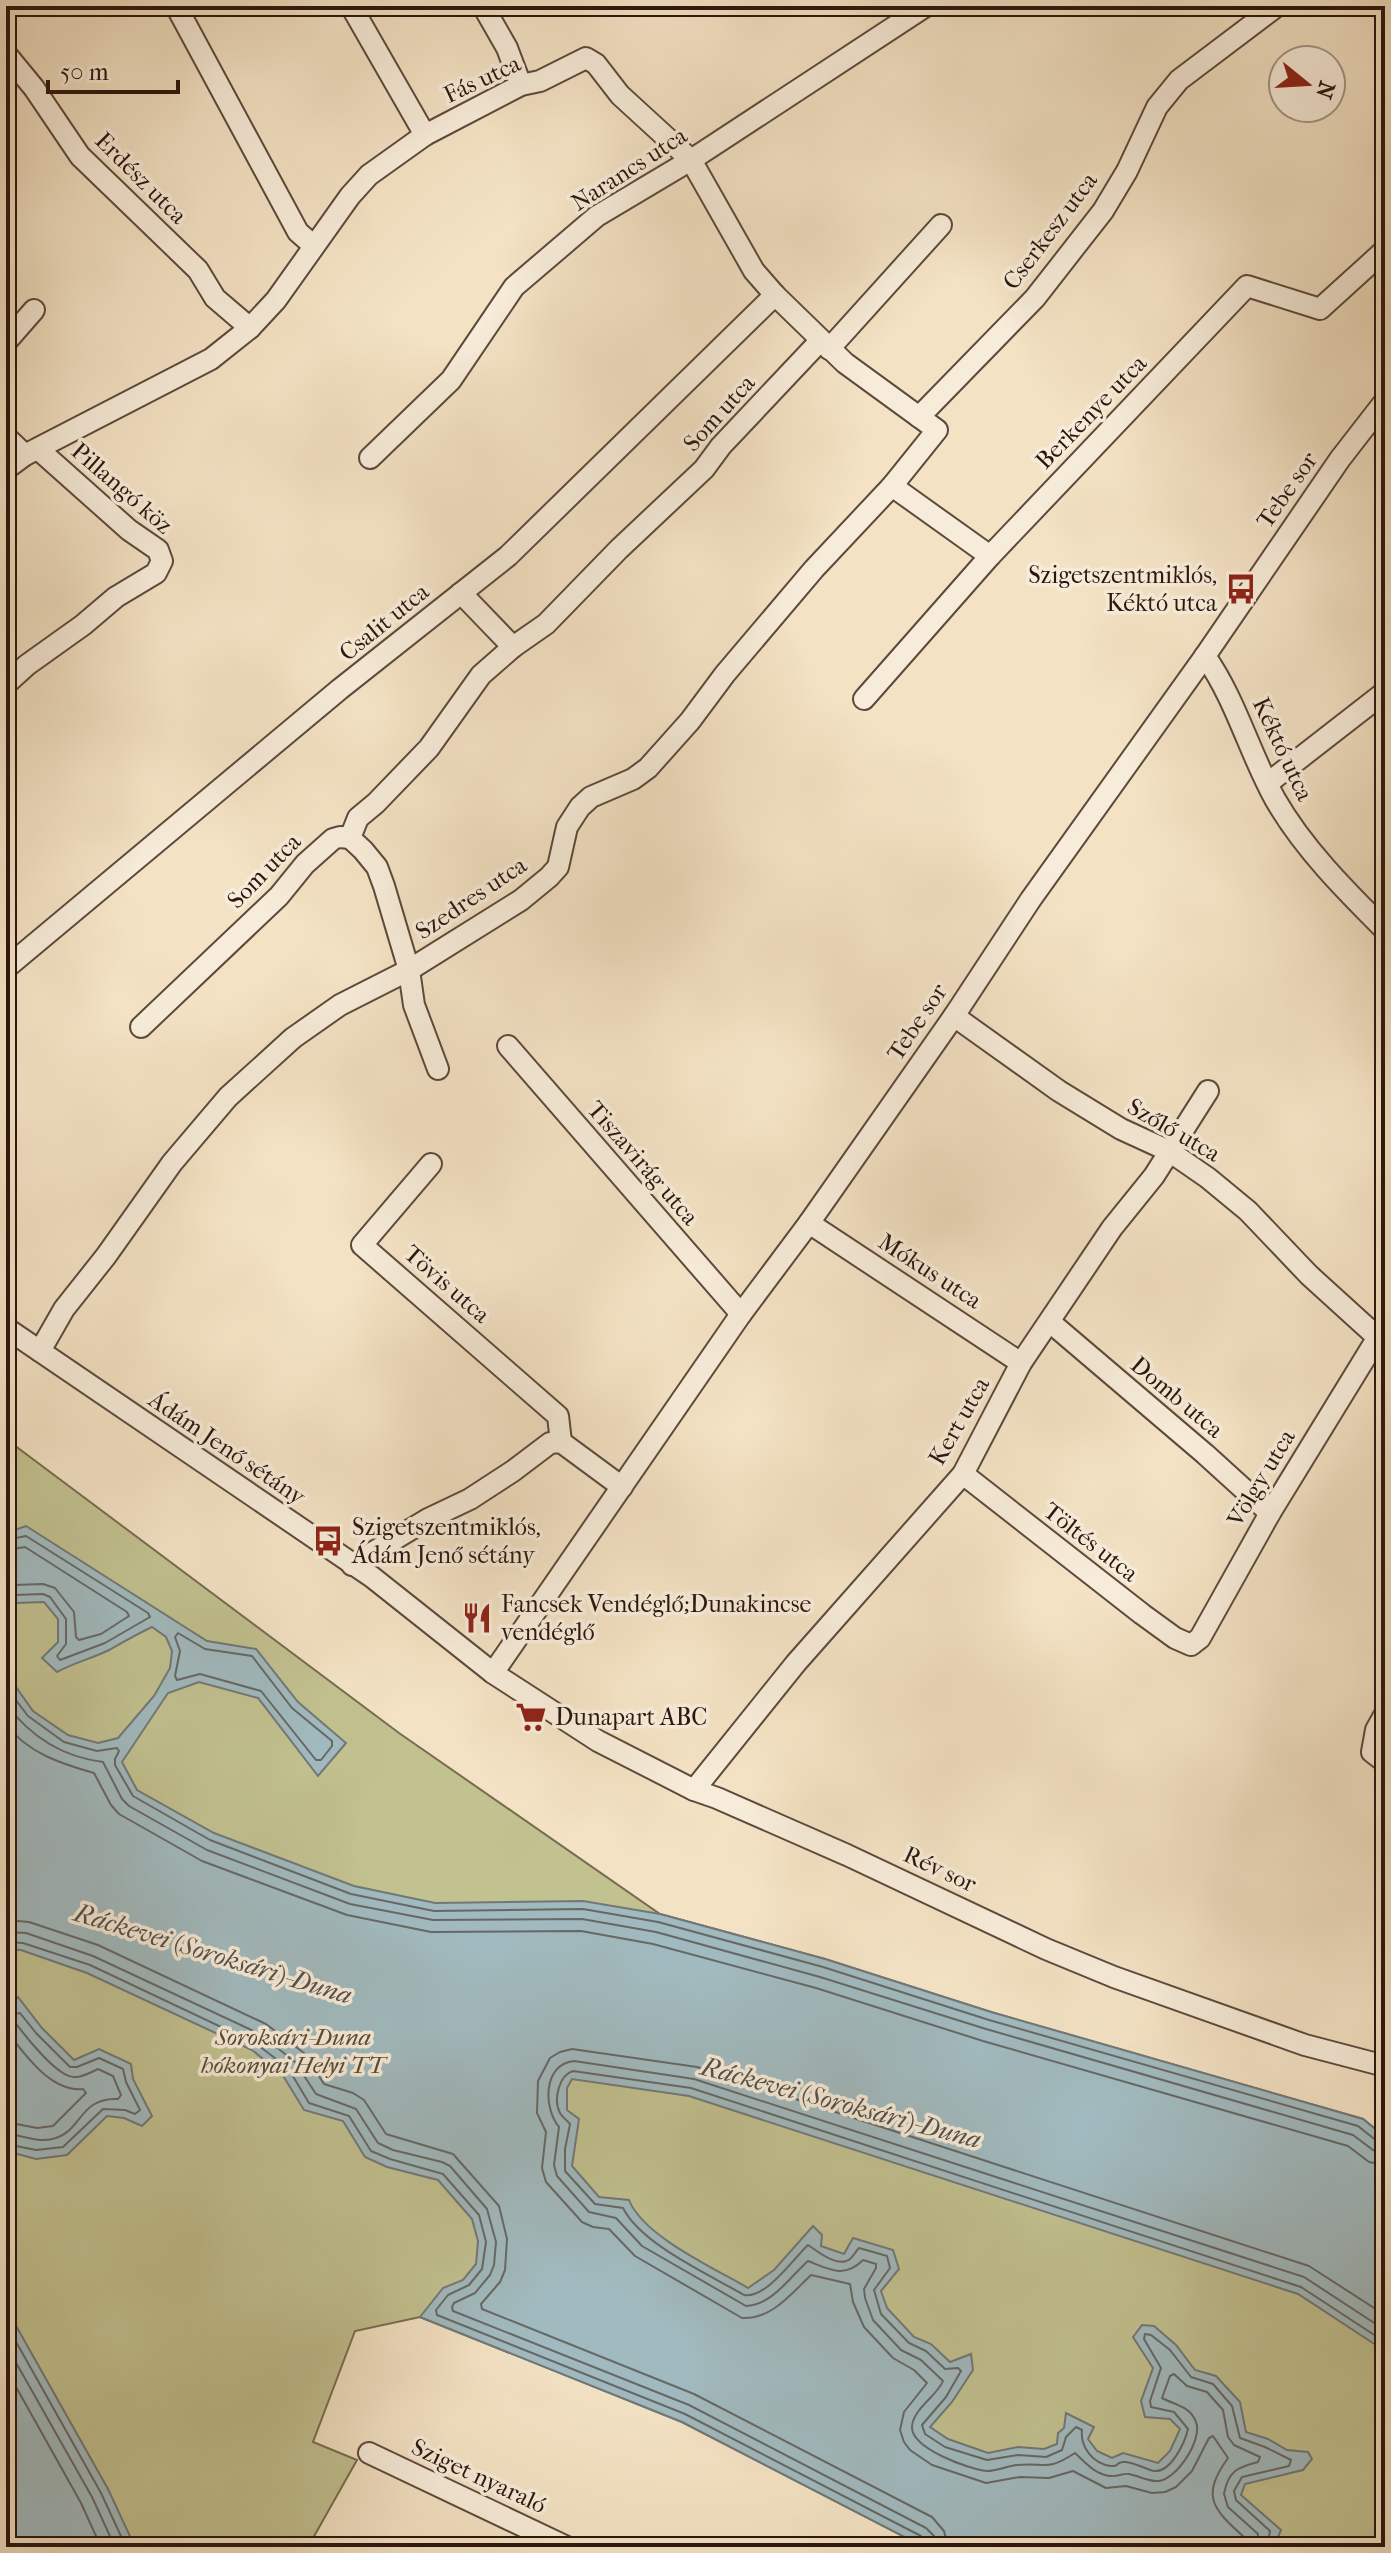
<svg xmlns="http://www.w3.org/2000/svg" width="1391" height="2553" font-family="'IM FELL French Canon',serif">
	<rect width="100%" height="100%" fill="#f3e2c4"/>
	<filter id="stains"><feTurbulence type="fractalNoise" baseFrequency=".0025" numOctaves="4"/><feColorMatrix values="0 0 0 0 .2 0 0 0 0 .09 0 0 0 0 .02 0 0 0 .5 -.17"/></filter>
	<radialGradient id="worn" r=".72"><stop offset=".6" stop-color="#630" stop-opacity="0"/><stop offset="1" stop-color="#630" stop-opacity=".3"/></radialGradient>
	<path fill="#c2c190" stroke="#766c4f" stroke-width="2" d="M 6,1439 L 399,1733 L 660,1914 L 825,1959 L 991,2012 L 1363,2119 L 1385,2137 L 1385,2547 L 924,2547 L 682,2422 L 420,2317 L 355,2331 L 313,2442 L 357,2460 L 308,2547 L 6,2547 Z"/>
	<g fill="#a1babf" stroke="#727878" stroke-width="2">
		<path d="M 26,1526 L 207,1641 L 256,1649 L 298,1702 L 346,1743 L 318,1776 L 258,1698 L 199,1682 L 168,1693 L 122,1762 L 137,1790 L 214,1833 L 354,1886 L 435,1903 L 583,1901 L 660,1914 L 825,1959 L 991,2012 L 1363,2119 L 1385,2137 L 1385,2351 L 1298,2294 L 689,2096 L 572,2079 L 567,2088 L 567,2110 L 579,2119 L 572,2166 L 599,2197 L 629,2200 C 643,2236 714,2268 748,2288 L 774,2270 L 813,2226 L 822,2235 L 821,2246 L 844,2254 L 853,2238 L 893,2250 L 899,2269 L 881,2291 L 887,2308 L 914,2337 L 931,2344 L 950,2362 L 971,2354 L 973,2370 L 952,2402 L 930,2427 L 948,2439 L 988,2453 L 1018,2447 L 1044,2449 L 1057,2444 L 1058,2433 L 1064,2428 L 1066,2413 L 1094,2427 L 1088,2439 L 1097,2451 L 1112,2458 L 1123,2453 L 1158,2463 L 1170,2451 L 1180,2429 L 1170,2419 L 1145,2417 L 1141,2401 L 1153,2368 L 1133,2337 L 1142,2325 L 1154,2326 L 1176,2345 L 1195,2370 L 1216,2376 L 1240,2402 L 1246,2432 L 1268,2439 L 1287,2450 L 1308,2452 L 1312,2459 L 1303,2470 L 1245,2484 L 1241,2495 L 1281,2530 L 1274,2547 L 924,2547 L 682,2422 L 420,2317 L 443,2288 L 463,2280 L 476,2264 L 478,2241 L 472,2219 L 438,2180 L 387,2167 L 365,2157 L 343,2121 L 304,2110 L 282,2074 L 252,2050 L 87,1973 L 21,1950 L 6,1949 L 6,1673 L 33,1711 L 68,1735 L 98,1743 L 118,1738 L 154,1696 L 170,1668 L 172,1651 L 166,1637 L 152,1627 C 137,1634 125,1641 111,1649 C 94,1658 75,1662 57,1672 L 42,1658 L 58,1642 L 58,1619 L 44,1602 L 15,1603 L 6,1612 L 6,1533 Z"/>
		<path d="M 18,1997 L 42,2028 L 74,2060 L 99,2049 L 131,2064 L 133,2079 L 152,2116 L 142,2126 L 124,2118 L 107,2116 L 67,2155 L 36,2159 L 6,2151 L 6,2011 Z"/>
		<path d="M 6,2308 L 108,2489 L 135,2547 L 6,2547 Z"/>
	</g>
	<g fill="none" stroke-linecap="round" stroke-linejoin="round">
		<g stroke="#666866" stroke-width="2">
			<path d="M 6,1540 L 26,1536 L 148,1613 L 150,1617 L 105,1643 L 60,1660 L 57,1656 L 66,1644 L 66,1619 L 50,1597 L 43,1594 L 15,1595 L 6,1601"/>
			<path d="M 6,1550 L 25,1547 L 127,1612 L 129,1616 L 101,1634 L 79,1640 L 76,1637 L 74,1612 L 55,1588 L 43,1584 L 14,1585 L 6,1587"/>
			<path d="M 178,1633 L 205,1649 L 252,1656 L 292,1708 L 332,1741 L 332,1746 L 321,1760 L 316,1760 L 261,1691 L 200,1674 L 177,1680 L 175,1676 L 180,1651 L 175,1637 Z"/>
			<path d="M 6,1687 L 28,1716 L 64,1742 L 97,1751 L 117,1748 L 119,1751 L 115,1759 L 115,1765 L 133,1796 L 210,1840 L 351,1894 L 434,1911 L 583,1909 L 658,1922 L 823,1967 L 989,2020 L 1358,2126 L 1378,2142 L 1385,2143"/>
			<path d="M 6,1704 C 30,1736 63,1757 103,1762 L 122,1799 L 129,1806 L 207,1850 L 350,1904 L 433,1920 L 582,1919 L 656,1932 L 820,1977 L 986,2029 L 1353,2135 L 1373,2150 L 1385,2153"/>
			<path d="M 6,1724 C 27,1753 62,1764 94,1773 L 111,1805 L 119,1814 L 202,1861 L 347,1915 L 431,1932 L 581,1931 L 653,1944 L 816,1988 L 983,2041 L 1348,2146 L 1369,2162 L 1385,2165"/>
			<path d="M 6,1920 L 29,1922 L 98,1945 L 266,2024 L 304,2053 L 324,2084 L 353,2093 L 364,2100 L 386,2134 L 453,2154 L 499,2206 L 507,2239 L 505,2270 L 500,2282 L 481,2304 L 482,2309 L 694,2394 L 932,2517 L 944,2531 L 948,2547"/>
			<path d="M 6,1932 L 26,1933 L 93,1956 L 260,2034 L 295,2062 L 316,2094 L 356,2109 L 378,2143 L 393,2150 L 442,2162 L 450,2166 L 487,2209 L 496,2242 L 494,2265 L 490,2275 L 475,2293 L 454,2303 L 452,2307 L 453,2311 L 689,2405 L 926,2528 L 934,2536 L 936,2547"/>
			<path d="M 6,1942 L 23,1943 L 90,1965 L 255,2043 L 288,2068 L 309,2103 L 349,2116 L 371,2151 L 390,2159 L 443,2174 L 479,2215 L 486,2242 L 482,2269 L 469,2285 L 448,2295 L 436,2310 L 437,2315 L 685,2414 L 921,2536 L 925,2541 L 925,2547"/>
			<path d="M 6,2015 L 20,2013 L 36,2033 L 70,2067 L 77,2067 L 99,2058 L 123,2069 L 126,2082 L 140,2110 L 135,2114 L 125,2110 L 103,2109 L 63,2147 L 36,2150 L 6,2144"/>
			<path d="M 6,2025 L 17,2025 C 27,2038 58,2077 74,2077 C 82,2078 91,2072 98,2069 L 113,2076 L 121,2095 L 118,2099 C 80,2097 82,2130 56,2138 C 39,2144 23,2135 6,2134"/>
			<path d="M 6,2037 L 12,2038 C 29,2060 53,2092 83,2089 L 86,2093 L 53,2126 L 37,2128 L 6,2122"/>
			<path d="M 6,2324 L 101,2493 L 126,2547"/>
			<path d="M 6,2345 L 92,2497 L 115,2547"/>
			<path d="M 6,2369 L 81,2503 L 101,2547"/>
			<path d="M 1245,2547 L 1245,2538 C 1213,2509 1200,2497 1228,2458 L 1213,2436 L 1209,2438 L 1192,2471 L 1176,2487 L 1165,2492 L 1152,2493 L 1126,2486 L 1106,2488 L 1073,2471 L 1049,2478 L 1020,2477 L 986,2483 L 932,2465 L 910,2450 L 904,2442 L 900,2430 L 904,2412 L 927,2383 L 914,2370 L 893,2358 L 864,2327 L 853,2302 L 850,2284 L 811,2275 C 792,2293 771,2320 742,2318 L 635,2256 L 609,2229 L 593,2227 L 582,2222 L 546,2182 L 542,2168 L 546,2132 L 537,2113 L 538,2081 L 550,2058 L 560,2052 L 572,2049 L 697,2067 L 1309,2266 L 1385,2315"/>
			<path d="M 1257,2547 L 1258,2534 L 1228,2507 L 1224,2494 C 1228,2471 1238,2467 1258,2462 L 1260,2457 L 1234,2445 L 1228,2437 L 1223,2410 L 1207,2392 L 1187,2386 L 1174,2374 L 1170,2376 L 1162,2398 C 1175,2405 1190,2406 1196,2422 C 1203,2439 1177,2479 1159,2481 C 1149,2482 1139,2476 1129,2474 C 1122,2473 1118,2477 1111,2476 C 1095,2475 1085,2462 1075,2453 C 1046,2472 1046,2462 1017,2465 C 1007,2466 997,2471 987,2471 C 968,2469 910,2448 912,2426 C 914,2408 937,2396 943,2381 L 921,2360 L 901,2350 L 873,2320 L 865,2298 L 864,2289 L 876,2268 L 876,2264 L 863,2260 C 844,2279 829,2269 808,2261 C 790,2277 772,2305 746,2306 L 642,2246 L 616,2218 L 589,2212 L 557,2176 L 554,2165 L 559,2127 C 543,2108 543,2064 574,2061 L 694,2079 L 1304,2277 L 1385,2330"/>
			<path d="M 1267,2547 L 1270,2531 L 1236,2500 L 1234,2491 L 1242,2477 L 1289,2466 L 1291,2460 L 1265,2447 L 1240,2438 L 1232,2406 L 1213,2384 L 1191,2377 L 1170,2350 L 1151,2335 L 1145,2334 L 1144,2339 L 1161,2368 L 1150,2401 L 1151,2407 L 1174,2412 L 1188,2429 C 1185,2442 1171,2473 1154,2471 C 1144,2469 1133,2461 1123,2462 C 1114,2463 1120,2467 1111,2466 C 1093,2464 1080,2447 1082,2430 L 1076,2427 L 1066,2437 L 1062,2450 L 1046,2457 L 1018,2455 L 987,2460 L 945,2447 L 925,2434 L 922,2425 L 946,2397 L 961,2371 L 958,2368 L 945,2369 L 926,2351 L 909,2343 L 881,2314 L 874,2290 L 890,2268 L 887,2256 L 859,2248 C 855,2252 854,2256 850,2259 C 838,2269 816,2250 808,2245 C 793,2259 766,2299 744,2295 C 708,2274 641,2244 623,2208 L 595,2204 L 565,2171 L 565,2149 L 570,2124 C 567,2120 562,2117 560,2113 C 553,2100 559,2075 573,2071 L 691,2088 L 1301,2287 L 1385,2342"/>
		</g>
		<g stroke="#5d493c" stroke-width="24">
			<g id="minor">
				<path d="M 176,6 L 298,232 L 314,246"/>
				<path d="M 351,6 L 425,135"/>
				<path d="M 483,6 L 507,48 L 521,85"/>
				<path d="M 6,54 L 34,88 L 80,156 L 198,270 L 215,298 L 250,328"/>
				<path d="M 6,342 L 34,310"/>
				<path d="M 829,349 L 941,225"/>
				<path d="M 919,417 L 1035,298 L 1103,211 L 1127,171 L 1157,107 L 1179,80 L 1277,6"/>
				<path d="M 6,437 L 25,455"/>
				<path d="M 370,458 L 451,380 L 514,287 L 597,216 L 691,160 L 926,6"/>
				<path d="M 6,469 L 25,455 L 211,359 L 250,328 L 276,300 L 350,196 L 369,175 L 425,135 L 521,85 L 540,81 L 586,58 L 596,64 L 620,95 L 691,160 L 754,271 L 775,295 L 845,363 L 937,430 L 892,486 L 814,569 L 725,674 L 690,721 L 648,768 L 633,779 L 591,797 L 580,807 L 567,827 L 558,867 L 549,877 L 521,900 L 409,970 L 340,1005 L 293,1038 L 228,1097 L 172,1163 L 106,1256 L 64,1309 L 40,1351"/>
				<path d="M 892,486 L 990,556"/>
				<path d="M 461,593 L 513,647"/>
				<path d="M 1205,656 C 1236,700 1249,752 1275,799 C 1303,848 1345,890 1385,930"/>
				<path d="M 6,684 L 27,665 L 83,625 L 116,597 L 156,573 L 162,561 L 158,550 L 129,530 L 38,449"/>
				<path d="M 864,699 L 990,556 L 1247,286 L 1320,309 L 1385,250"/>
				<path d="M 1268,783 L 1385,692"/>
				<path d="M 350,838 L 363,850 L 377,867 L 384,886 L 409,970 L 414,1005 L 438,1069"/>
				<path d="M 6,968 L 340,689 L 508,556 L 775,295"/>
				<path d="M 954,1016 L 1059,1091 L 1121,1129 L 1169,1151 L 1208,1178 L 1248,1211 L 1309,1275 L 1385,1344"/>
				<path d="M 141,1027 L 279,896 L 305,864 L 333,839 L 340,837 L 350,838 L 358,818 L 376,803 L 429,748 L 481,675 L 513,647 L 546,624 L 619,549 L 704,469 L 721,446 L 820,341"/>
				<path d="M 508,1046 L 741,1314"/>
				<path d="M 431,1164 L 362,1245 L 558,1416 L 561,1442"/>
				<path d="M 809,1223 L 1021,1363"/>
				<path d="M 1050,1322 L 1205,1454 L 1270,1513"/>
				<path d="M 6,1328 L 372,1577 L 493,1673 L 598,1741 L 694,1790 L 717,1798 L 847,1855 L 1046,1949 L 1114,1977 L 1305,2045 L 1385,2066"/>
				<path d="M 963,1474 L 1142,1614 L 1175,1638 L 1191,1645 L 1200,1638 L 1270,1513 L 1378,1337"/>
				<path d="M 352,1565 L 428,1519 L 470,1499 L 513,1471 L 550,1443 L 561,1442 L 622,1487"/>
				<path d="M 493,1673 L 741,1314 L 809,1223 L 954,1016 L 1031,899 L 1205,656 L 1340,459 L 1385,401"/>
				<path d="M 1385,1714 L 1376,1730 L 1372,1752 L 1385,1762"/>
				<path d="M 694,1790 L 796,1663 L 963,1474 L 1021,1363 L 1112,1228 L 1154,1176 L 1208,1091"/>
				<path d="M 369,2453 L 567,2547"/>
			</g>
		</g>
		<use href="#minor" stroke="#f7ecd9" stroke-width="20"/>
	</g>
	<defs>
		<g id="bus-bare" transform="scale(2.4)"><path d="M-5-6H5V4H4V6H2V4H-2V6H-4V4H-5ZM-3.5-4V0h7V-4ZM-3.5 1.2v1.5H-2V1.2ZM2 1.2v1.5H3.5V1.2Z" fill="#8f2418" stroke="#f7ecd9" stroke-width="2.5" paint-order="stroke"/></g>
		<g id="restaurant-bare" transform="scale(2.4)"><path d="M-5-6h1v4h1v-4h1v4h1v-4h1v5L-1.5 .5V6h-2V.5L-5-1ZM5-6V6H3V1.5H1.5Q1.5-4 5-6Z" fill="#8f2418" stroke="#f7ecd9" stroke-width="2.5" paint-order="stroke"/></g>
		<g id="supermarket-bare" transform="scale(2.4)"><path d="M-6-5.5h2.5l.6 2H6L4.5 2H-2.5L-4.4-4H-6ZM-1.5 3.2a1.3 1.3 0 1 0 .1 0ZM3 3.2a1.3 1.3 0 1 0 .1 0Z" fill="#8f2418" stroke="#f7ecd9" stroke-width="2.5" paint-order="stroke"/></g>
	</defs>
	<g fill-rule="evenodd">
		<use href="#bus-bare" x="1241" y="589"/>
		<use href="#bus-bare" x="328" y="1541"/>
		<use href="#restaurant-bare" x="477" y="1618"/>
		<use href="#supermarket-bare" x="531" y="1717"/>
	</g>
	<g text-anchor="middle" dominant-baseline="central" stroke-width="7" stroke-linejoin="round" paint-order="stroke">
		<g font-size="24" fill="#2b160e" stroke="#f7ecd9">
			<text transform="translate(482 79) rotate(-25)">Fás utca</text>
			<text transform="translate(629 169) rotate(-33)">Narancs utca</text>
			<text transform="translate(141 178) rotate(45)">Erdész utca</text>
			<text transform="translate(1050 231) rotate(-53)">Cserkesz utca</text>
			<text transform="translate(1091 412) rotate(-46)">Berkenye utca</text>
			<text transform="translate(719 413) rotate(-48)">Som utca</text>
			<text transform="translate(122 488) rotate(41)">Pillangó köz</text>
			<text transform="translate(1287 490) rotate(-55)">Tebe sor</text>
			<text transform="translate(384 622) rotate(-39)">Csalit utca</text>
			<text transform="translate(1283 749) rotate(65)">Kéktó utca</text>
			<text transform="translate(264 871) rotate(-46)">Som utca</text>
			<text transform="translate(471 898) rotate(-34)">Szedres utca</text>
			<text transform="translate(917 1022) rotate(-56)">Tebe sor</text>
			<text transform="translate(1174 1130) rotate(30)">Szőlő utca</text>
			<text transform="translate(643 1163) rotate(49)">Tiszavirág utca</text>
			<text transform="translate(930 1271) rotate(33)">Mókus utca</text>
			<text transform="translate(447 1284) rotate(41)">Tövis utca</text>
			<text transform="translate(1177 1397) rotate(40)">Domb utca</text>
			<text transform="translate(959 1421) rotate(-60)">Kert utca</text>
			<text transform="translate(227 1448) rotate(34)">Ádám Jenő sétány</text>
			<text transform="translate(1261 1478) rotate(-59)">Völgy utca</text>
			<text transform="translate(1091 1542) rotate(38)">Töltés utca</text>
			<text transform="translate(940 1869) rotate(25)">Rév sor</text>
			<text transform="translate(479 2476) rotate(25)">Sziget nyaraló</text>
		</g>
		<g font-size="24" fill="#2b160e" stroke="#f7ecd9" text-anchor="start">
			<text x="1217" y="575" text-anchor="end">Szigetszentmiklós,<tspan x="1217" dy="28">Kéktó utca</tspan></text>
			<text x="352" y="1527">Szigetszentmiklós,<tspan x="352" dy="28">Ádám Jenő sétány</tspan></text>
			<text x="501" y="1604">Fancsek Vendéglő;Dunakincse<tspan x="501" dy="28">vendéglő</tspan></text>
			<text x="555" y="1717">Dunapart ABC</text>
		</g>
		<g font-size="24" font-style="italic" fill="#584935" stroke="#f7ecd9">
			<text x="293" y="2037">Soroksári-Duna<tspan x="293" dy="28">hókonyai Helyi TT</tspan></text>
		</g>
		<g font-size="26" font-style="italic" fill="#544f4c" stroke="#f7ecd9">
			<text transform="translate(213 1954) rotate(17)">Ráckevei (Soroksári)-Duna</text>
			<text transform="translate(841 2103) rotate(15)">Ráckevei (Soroksári)-Duna</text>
		</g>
	</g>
	<rect width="1391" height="2553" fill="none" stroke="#f3e2c4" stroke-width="32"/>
	<rect x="8" y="8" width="1375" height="2537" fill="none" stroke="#2b160e" stroke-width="4"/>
	<rect x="16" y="16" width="1359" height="2521" fill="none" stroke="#2b160e" stroke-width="2"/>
	<g transform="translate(1307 84) rotate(108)"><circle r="38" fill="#f7ecd9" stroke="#a59688" stroke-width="2"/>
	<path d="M0-6L14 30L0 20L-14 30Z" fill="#8f2418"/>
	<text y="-12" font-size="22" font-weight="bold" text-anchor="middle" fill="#2b160e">N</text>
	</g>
	<path d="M48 80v12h130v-12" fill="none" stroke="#2b160e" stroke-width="4"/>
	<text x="60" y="80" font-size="24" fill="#2b160e" stroke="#f7ecd9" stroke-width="6" paint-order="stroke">50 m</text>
	<rect width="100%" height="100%" filter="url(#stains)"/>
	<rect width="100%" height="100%" fill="url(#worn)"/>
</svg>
